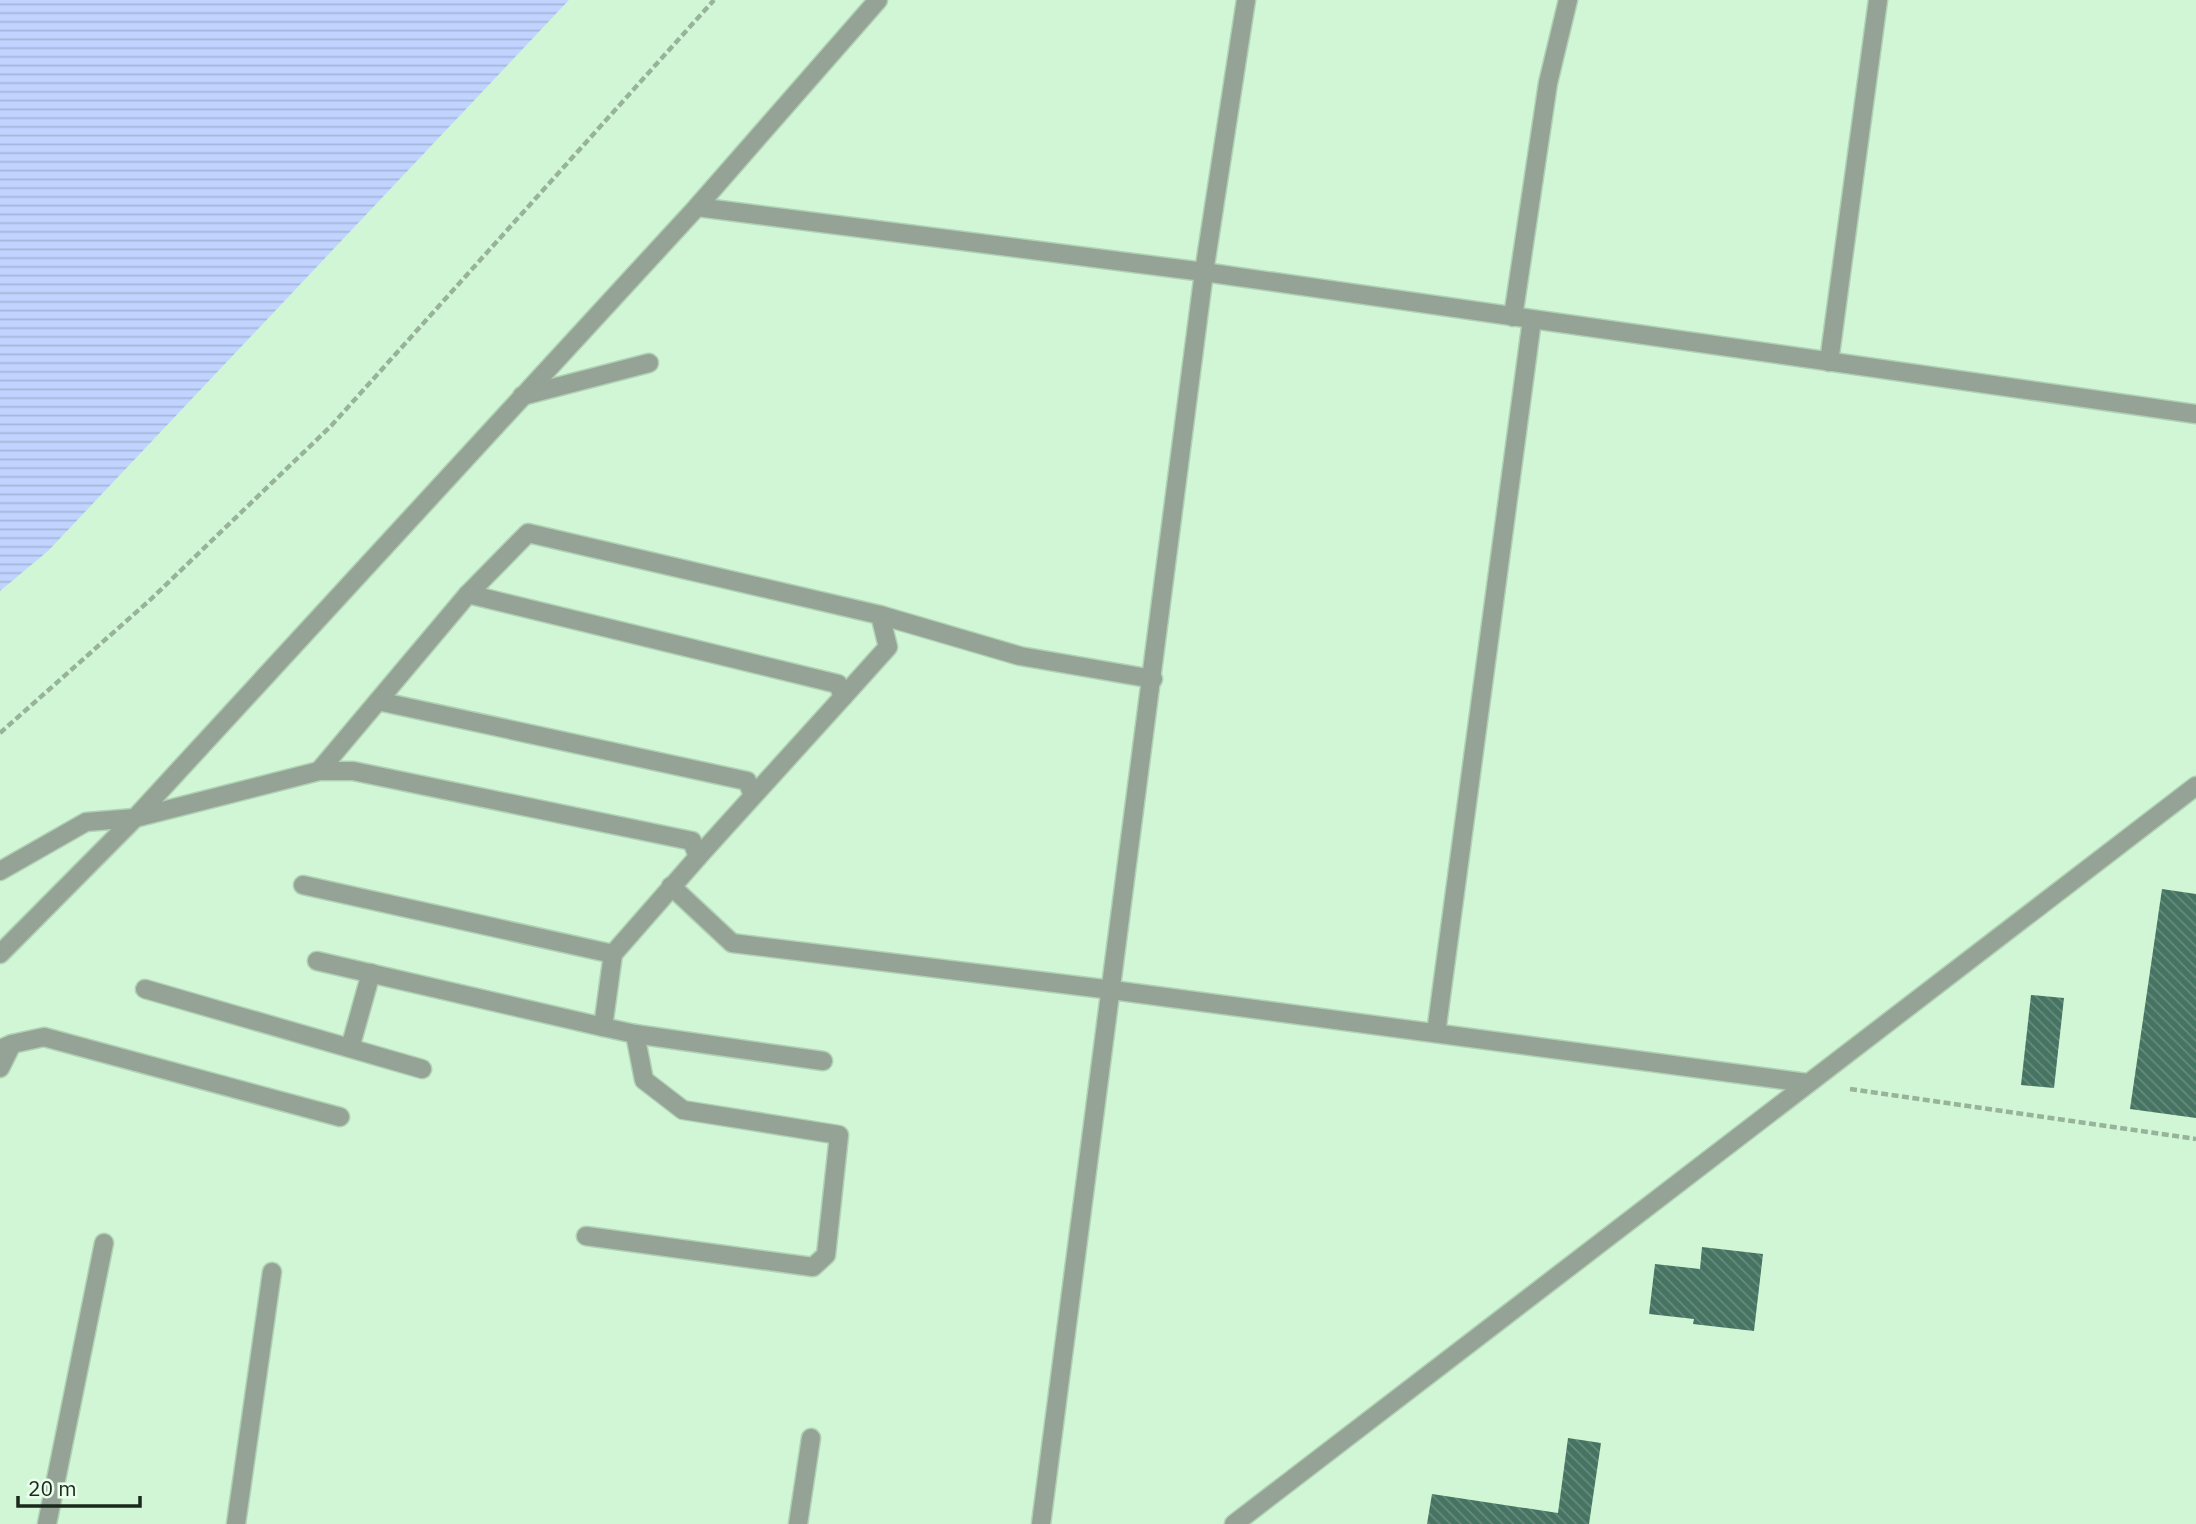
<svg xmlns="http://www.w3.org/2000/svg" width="2196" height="1524" font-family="'IBM Plex Sans',sans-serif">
	<defs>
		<pattern id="water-rules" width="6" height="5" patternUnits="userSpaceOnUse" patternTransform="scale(1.75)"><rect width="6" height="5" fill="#c1d3ff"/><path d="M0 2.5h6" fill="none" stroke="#a5b5da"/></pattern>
		<pattern id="building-back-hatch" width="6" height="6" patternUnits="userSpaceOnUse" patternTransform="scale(1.75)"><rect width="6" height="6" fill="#467462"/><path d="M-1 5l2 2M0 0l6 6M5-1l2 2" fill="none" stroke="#698a7d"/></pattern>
	</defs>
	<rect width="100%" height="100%" fill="#d1f6d5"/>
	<path fill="url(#water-rules)" d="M 0,0 L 569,0 L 48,551 L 0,591 Z"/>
	<g fill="url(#building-back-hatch)">
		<path d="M 2162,889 L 2196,894 L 2196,1118 L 2130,1109 Z"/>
		<path d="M 2031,995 L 2064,998 L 2054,1088 L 2021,1085 Z"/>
		<path d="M 1702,1247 L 1763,1254 L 1754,1331 L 1693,1324 L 1694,1319 L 1649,1314 L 1655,1264 L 1700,1269 Z"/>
		<path d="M 1568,1438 L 1601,1443 L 1589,1524 L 1427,1524 L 1432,1494 L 1558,1513 Z"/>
	</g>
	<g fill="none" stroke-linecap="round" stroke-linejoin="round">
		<g stroke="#b0d1b4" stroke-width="21">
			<g id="minor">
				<path d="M 697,207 L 1204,272 L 2196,414"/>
				<path d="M 1513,317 L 1548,83 L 1568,0"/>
				<path d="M 1829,362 L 1878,0"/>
				<path d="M 522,396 L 649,363"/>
				<path d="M 468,594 L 838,684 L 843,697 L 698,857"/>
				<path d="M 880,615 L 1020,656 L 1153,679"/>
				<path d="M 378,701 L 747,781 L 753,795"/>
				<path d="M 319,771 L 468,594 L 528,533 L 880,615 L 888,647 L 843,697"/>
				<path d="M 0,871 L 86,822 L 135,818 L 319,771 L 353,771 L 692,841 L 698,857 L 613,954 L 603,1027 L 317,961"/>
				<path d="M 303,885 L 613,954"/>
				<path d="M 671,886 L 732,943 L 1112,990 L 1807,1083"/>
				<path d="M 0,954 L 135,818 L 697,207 L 878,0"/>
				<path d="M 145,989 L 422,1069"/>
				<path d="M 1436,1033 L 1532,320"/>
				<path d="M 635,1034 L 823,1061"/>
				<path d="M 350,1048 L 371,973"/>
				<path d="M 0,1049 L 12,1044 L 44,1037 L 340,1117"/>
				<path d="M 0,1068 L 12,1044"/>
				<path d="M 586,1236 L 813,1267 L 826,1255 L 839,1135 L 683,1110 L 644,1080 L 635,1034 L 603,1027"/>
				<path d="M 47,1524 L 104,1243"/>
				<path d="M 236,1524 L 272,1272"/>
				<path d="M 798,1524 L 811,1438"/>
				<path d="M 1041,1524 L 1204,272 L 1246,0"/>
				<path d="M 1234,1524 L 2196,786"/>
			</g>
		</g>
		<g stroke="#97b49a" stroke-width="4.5" stroke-dasharray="7 3.5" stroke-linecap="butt">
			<path d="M 0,733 L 150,600 L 331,426 L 714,0"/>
			<path d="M 1850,1089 L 2196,1139"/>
		</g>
		<use href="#minor" stroke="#94a395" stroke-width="18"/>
	</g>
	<path d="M18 1496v10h122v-10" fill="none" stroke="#1b291d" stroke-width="3.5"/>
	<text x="28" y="1496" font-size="21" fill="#1b291d" stroke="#e9ffeb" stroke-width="5" paint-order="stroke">20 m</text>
</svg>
